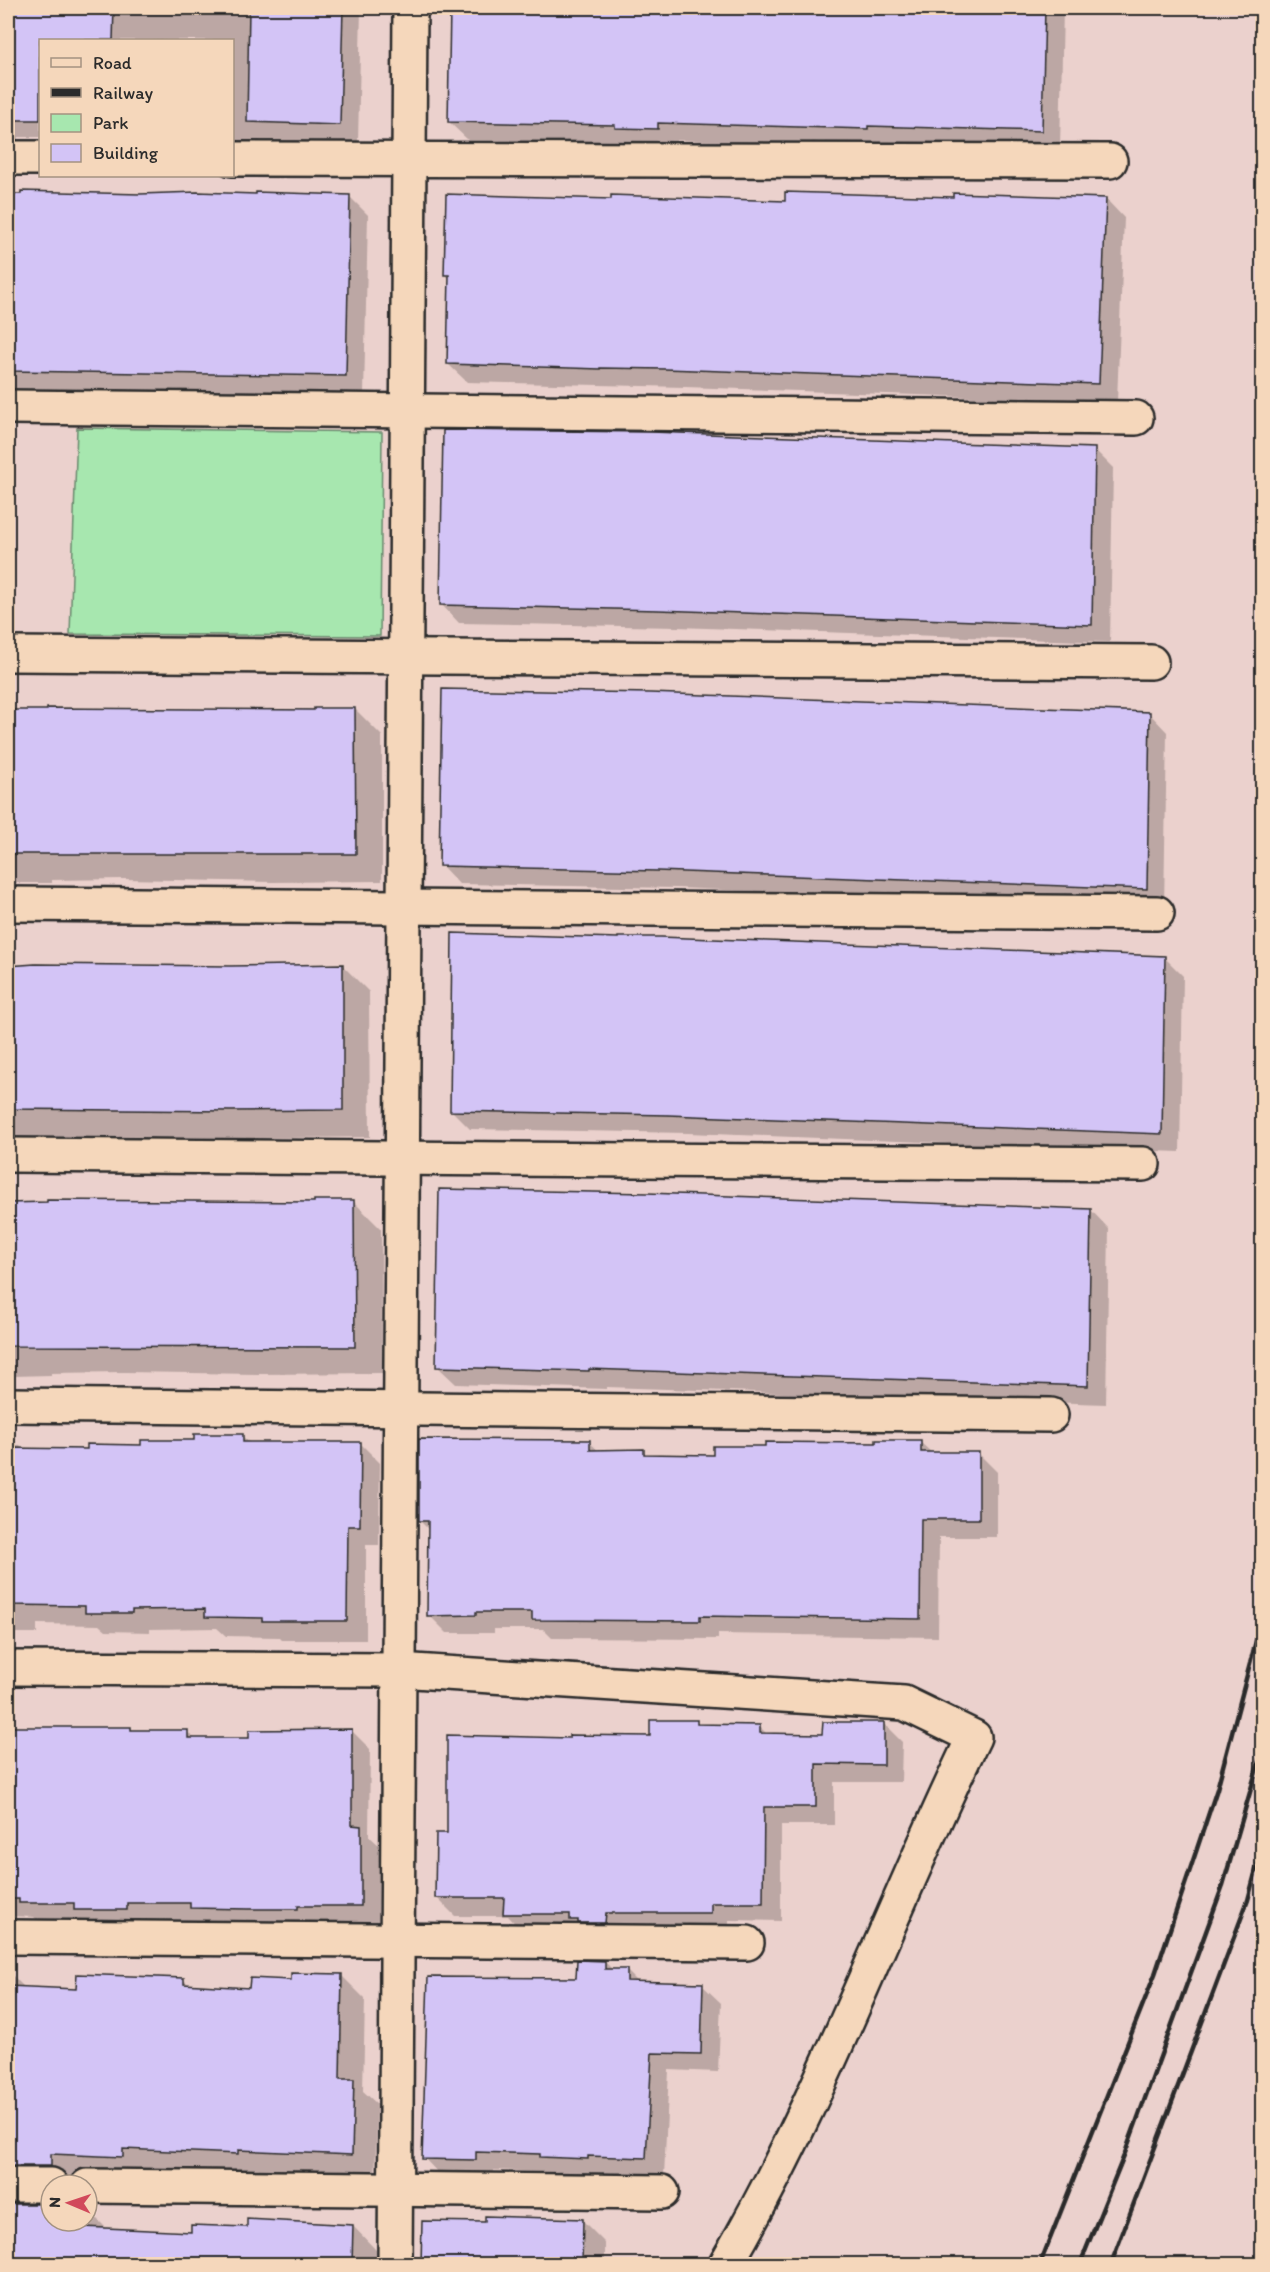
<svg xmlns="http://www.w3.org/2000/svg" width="1270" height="2272" font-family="Itim,sans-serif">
	<rect width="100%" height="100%" fill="#ebd1cd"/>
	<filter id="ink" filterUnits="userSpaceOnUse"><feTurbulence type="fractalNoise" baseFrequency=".0167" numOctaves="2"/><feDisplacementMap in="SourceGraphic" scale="12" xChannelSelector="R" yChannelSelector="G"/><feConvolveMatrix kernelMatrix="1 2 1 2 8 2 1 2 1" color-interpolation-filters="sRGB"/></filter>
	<g filter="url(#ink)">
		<path fill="#a7e7af" stroke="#69896d" stroke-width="1.5" d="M 77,428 L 382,432 L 380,636 L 70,634 Z"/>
		<g fill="#0003">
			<path d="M 8,8 L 361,8 L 358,142 L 232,140 L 232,40 L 40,40 L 40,137 L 18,137 L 17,141 L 8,141 Z"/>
			<path d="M 452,8 L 1063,8 L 1060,148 L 885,143 L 885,147 L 676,140 L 676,147 L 635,146 L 632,143 L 468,140 L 449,122 Z"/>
			<path d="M 8,195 L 350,197 L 368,215 L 364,394 L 24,389 L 23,392 L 8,392 Z"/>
			<path d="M 954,198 L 1106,199 L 1124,218 L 1117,402 L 685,387 L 467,382 L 448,364 L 450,280 L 445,274 L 613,201 L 786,202 Z"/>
			<path d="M 1094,449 L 1113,468 L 1110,642 L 677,627 L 459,623 L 441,604 Z"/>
			<path d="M 355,709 L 382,736 L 382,881 L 272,882 L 124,879 L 52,880 L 52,883 L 13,883 L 8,879 L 8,712 Z"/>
			<path d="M 1149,713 L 1167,732 L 1164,907 L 676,888 L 459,884 L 441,865 Z"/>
			<path d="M 1165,958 L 1183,976 L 1180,1152 L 688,1133 L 470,1129 L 451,1110 Z"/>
			<path d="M 342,965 L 369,992 L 370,1137 L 259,1138 L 39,1136 L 39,1139 L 8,1139 L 8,968 Z"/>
			<path d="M 354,1202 L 381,1229 L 382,1373 L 257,1374 L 124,1372 L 51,1373 L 51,1375 L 13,1376 L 8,1372 L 8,1204 L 316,1204 Z"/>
			<path d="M 1091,1210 L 1109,1229 L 1106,1404 L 607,1387 L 607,1389 L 456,1384 L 437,1366 Z"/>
			<path d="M 242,1436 L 250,1443 L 360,1443 L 380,1463 L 379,1545 L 366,1545 L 366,1640 L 282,1640 L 279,1637 L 226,1636 L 217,1628 L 150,1629 L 150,1632 L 106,1631 L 99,1625 L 37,1624 L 37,1633 L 8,1633 L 8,1446 L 20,1446 L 23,1450 L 88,1450 Z"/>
			<path d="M 589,1442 L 599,1451 L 643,1451 L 647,1455 L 715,1456 L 920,1442 L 932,1453 L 979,1454 L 997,1472 L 997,1537 L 939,1537 L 938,1637 L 718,1634 L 718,1639 L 552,1638 L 543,1629 L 494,1629 L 494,1633 L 447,1633 L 429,1615 L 429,1530 L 420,1521 Z"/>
			<path d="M 696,1722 L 700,1726 L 759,1726 L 768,1735 L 824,1735 L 883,1723 L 902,1742 L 901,1782 L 834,1782 L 834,1825 L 781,1825 L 781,1921 L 729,1920 L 729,1931 L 523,1932 L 508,1916 L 455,1916 L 437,1898 L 448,1835 L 570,1740 L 652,1738 Z"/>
			<path d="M 8,1727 L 130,1729 L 133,1732 L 187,1732 L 195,1739 L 251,1740 L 351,1730 L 370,1749 L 369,1836 L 379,1845 L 378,1924 L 209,1925 L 204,1920 L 145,1920 L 145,1928 L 93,1928 L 87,1921 L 38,1921 L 34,1917 L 8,1916 Z"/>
			<path d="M 605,1962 L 613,1970 L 627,1971 L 638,1982 L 702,1985 L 721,2003 L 718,2072 L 669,2070 L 664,2176 L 606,2173 L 606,2176 L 559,2174 L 557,2172 L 494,2170 L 493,2178 L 442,2177 L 424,2158 L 578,1980 Z"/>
			<path d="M 8,1975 L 12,1975 L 25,1988 L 78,1991 L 183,1979 L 190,1986 L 251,1989 L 292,1981 L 341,1975 L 365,1999 L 363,2091 L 377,2104 L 375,2178 L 94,2200 L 93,2204 L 87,2198 L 87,2185 L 51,2185 L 15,2199 L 14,2205 L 51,2205 L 51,2221 L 87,2221 L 87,2209 L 108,2230 L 193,2234 L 248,2229 L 353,2226 L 376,2250 L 376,2264 L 8,2264 Z"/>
			<path d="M 583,2221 L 605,2243 L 605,2264 L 422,2264 L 486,2224 Z"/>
		</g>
		<g fill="#d3c4f6" stroke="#2b2b2b" stroke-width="1.5">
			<path d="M 14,8 L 114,8 L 113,40 L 40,40 L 40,120 L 12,120 Z"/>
			<path d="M 249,8 L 343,8 L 340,125 L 247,122 Z"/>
			<path d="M 450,8 L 1045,8 L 1042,131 L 868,126 L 868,129 L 658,123 L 658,129 L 615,128 L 615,125 L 448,122 Z"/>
			<path d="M 21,191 L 140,194 L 197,192 L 256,194 L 256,192 L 350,195 L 346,376 L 8,371 L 8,194 L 21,194 Z"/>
			<path d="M 785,192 L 953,197 L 953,193 L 1106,198 L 1099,384 L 665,369 L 600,368 L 600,369 L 447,364 L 449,275 L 444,275 L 446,194 L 611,199 L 611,195 L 785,201 Z"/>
			<path d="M 443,430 L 651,432 L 1095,448 L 1092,625 L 658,610 L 440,605 Z"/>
			<path d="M 442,689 L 650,693 L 1150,712 L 1147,889 L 657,871 L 439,866 Z"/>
			<path d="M 47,708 L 314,710 L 314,708 L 355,708 L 356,854 L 8,854 L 8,710 L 47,710 Z"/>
			<path d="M 452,933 L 618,938 L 618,937 L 661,937 L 1165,956 L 1162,1134 L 668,1115 L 450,1111 Z"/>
			<path d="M 35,964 L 230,966 L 343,964 L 343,1110 L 231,1111 L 8,1109 L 8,966 Z"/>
			<path d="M 439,1189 L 647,1193 L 1091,1209 L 1088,1386 L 589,1369 L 589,1371 L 436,1367 Z"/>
			<path d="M 47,1200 L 314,1202 L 314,1200 L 354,1200 L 355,1347 L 8,1346 L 8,1203 L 47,1202 Z"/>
			<path d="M 194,1434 L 243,1434 L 243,1442 L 361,1442 L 360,1526 L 348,1526 L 347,1621 L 262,1621 L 262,1618 L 205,1617 L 205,1609 L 132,1610 L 132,1613 L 85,1613 L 85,1606 L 8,1605 L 8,1448 L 87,1449 L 87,1444 L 141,1445 L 141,1440 L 194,1440 Z"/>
			<path d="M 419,1439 L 590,1440 L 590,1450 L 644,1449 L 644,1454 L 713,1455 L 713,1446 L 765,1446 L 765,1442 L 876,1443 L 876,1440 L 921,1440 L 921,1452 L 979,1452 L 979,1519 L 921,1519 L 920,1619 L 700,1616 L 700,1621 L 532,1620 L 532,1612 L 476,1612 L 476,1615 L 427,1616 L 428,1521 L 419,1521 Z"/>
			<path d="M 650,1720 L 697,1720 L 697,1724 L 760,1725 L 760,1733 L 822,1734 L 823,1722 L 884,1722 L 884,1765 L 816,1764 L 816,1807 L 764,1807 L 763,1903 L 711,1903 L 711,1913 L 606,1913 L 605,1923 L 578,1923 L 578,1920 L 570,1920 L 570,1914 L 503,1914 L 504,1898 L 435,1898 L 436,1833 L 447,1833 L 447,1735 L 569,1738 L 569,1735 L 650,1736 Z"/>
			<path d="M 8,1727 L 131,1727 L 131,1730 L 188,1730 L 188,1738 L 249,1738 L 249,1730 L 352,1729 L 352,1825 L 361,1826 L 361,1906 L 298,1906 L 298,1909 L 248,1909 L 190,1908 L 190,1903 L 127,1903 L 127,1910 L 74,1910 L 74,1903 L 19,1903 L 19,1899 L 8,1899 Z"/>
			<path d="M 577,1960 L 605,1961 L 605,1969 L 627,1969 L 627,1981 L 703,1983 L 701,2054 L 652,2053 L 646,2158 L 588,2156 L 588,2159 L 540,2157 L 540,2154 L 476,2152 L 476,2160 L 422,2159 L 428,1977 L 576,1978 Z"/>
			<path d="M 291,1973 L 342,1974 L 340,2079 L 354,2079 L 352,2155 L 238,2150 L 238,2154 L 123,2149 L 123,2157 L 51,2154 L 51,2166 L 8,2166 L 8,1986 L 76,1989 L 77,1974 L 184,1978 L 184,1984 L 249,1988 L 250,1978 L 291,1980 Z"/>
			<path d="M 8,2204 L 51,2204 L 51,2221 L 84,2221 L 84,2227 L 191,2232 L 191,2225 L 247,2227 L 247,2219 L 353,2225 L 352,2265 L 8,2265 Z"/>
			<path d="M 485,2216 L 583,2219 L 582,2265 L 421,2265 L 422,2221 L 485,2222 Z"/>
		</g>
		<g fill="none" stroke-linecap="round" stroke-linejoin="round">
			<g stroke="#2b2b2b" stroke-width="38">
				<g id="minor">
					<path d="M 8,158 L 40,158"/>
					<path d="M 232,159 L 1110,161"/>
					<path d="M 8,407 L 1136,418"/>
					<path d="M 8,654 L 1151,662"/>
					<path d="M 8,904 L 1157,913"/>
					<path d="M 8,1155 L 1143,1164"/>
					<path d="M 8,1405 L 1051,1415"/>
					<path d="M 8,1668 L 399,1670 L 904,1703 L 974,1737 C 889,1912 824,2096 726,2264"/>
					<path d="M 8,1937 L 747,1943"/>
					<path d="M 8,2185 L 51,2185"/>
					<path d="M 87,2186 L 662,2192"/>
					<path d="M 395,2264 L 410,8"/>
				</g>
			</g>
			<use href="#minor" stroke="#f5d7bb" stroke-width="33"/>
			<g stroke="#2b2b2b" stroke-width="4.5">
				<path d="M 1262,8 L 1262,11"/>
				<path d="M 1040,2264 L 1155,1974 L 1217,1789 L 1262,1618"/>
				<path d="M 1080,2264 L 1125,2153 L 1223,1885 L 1262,1751"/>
				<path d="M 1111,2264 L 1248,1900 L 1262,1847"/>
			</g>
		</g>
	</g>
	<rect width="1270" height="2272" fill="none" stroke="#f5d7bb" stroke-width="30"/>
	<rect x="15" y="15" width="1240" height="2242" fill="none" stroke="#2b2b2b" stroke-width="2" filter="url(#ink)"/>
	<rect x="39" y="39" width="195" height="138" fill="#f5d7bb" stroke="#a49281" stroke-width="1.5"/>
	<rect x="51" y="58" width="30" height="9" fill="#f5d7bb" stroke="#a49281" stroke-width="1.5"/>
	<text x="93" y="69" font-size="18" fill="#2b2b2b">Road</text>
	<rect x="51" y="88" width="30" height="9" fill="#2b2b2b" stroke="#a49281" stroke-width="1.5"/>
	<text x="93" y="99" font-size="18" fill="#2b2b2b">Railway</text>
	<rect x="51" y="114" width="30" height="18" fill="#a7e7af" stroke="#a49281" stroke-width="1.5"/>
	<text x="93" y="129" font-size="18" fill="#2b2b2b">Park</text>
	<rect x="51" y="144" width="30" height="18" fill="#d3c4f6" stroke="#a49281" stroke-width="1.5"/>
	<text x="93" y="159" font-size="18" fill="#2b2b2b">Building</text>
	<g transform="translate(69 2203) rotate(272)"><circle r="28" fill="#f5d7bb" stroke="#a49281" stroke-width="1.5"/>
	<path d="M0-4.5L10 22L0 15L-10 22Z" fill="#d1495b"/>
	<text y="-9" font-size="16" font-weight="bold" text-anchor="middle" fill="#2b2b2b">N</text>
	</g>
</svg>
